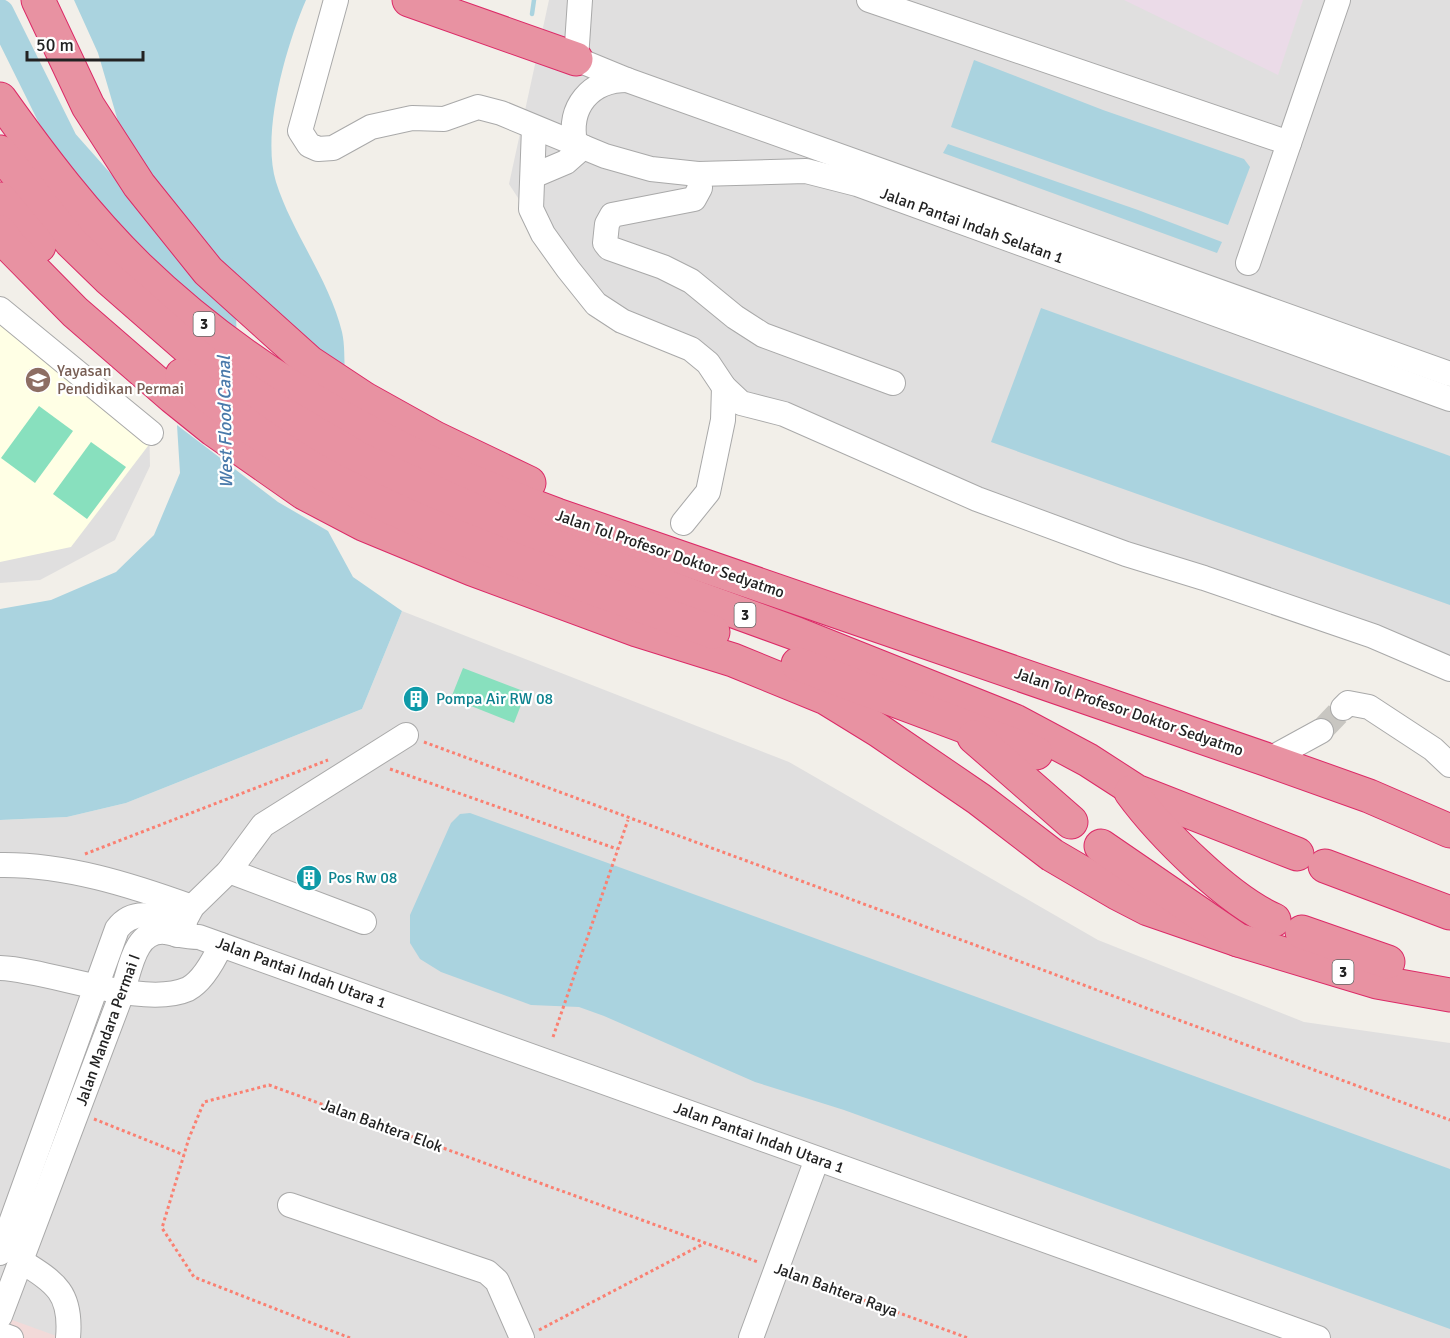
<svg xmlns="http://www.w3.org/2000/svg" width="1450" height="1338" font-family="Signika,sans-serif">
	<rect width="100%" height="100%" fill="#f2efe9"/>
	<g fill="#e0dfdf">
		<path d="M 549,0 L 1450,0 L 1450,664 L 720,399 L 692,360 L 590,309 L 509,184 Z"/>
		<path d="M 0,297 L 42,337 L 149,418 L 150,466 L 115,540 L 40,580 L 0,583 Z"/>
		<path d="M 402,611 L 789,762 L 1098,940 L 1304,1022 L 1450,1043 L 1450,1338 L 0,1338 L 0,820 L 67,817 L 126,803 L 362,709 Z"/>
	</g>
	<path fill="#f2dad9" d="M 4,1317 L 62,1338 L 0,1338 Z"/>
	<path fill="#ebdbe8" d="M 1124,0 L 1303,0 L 1278,75 Z"/>
	<path fill="#ffffe5" d="M 0,318 L 151,442 L 71,547 L 0,562 Z"/>
	<g fill="#88e0be">
		<path d="M 39,406 L 73,431 L 35,483 L 1,458 Z"/>
		<path d="M 91,442 L 126,467 L 87,519 L 53,494 Z"/>
		<path d="M 463,668 L 526,692 L 514,723 L 451,698 Z"/>
	</g>
	<g fill="#aad3df">
		<path d="M 74,0 L 306,0 C 286,46 261,133 276,182 C 292,233 329,279 342,332 C 345,345 344,360 345,373 L 209,263 L 127,152 L 98,53 Z"/>
		<path d="M 974,60 L 1103,110 L 1244,159 L 1250,167 L 1228,225 L 951,127 Z"/>
		<path d="M 948,144 L 1138,210 L 1222,242 L 1217,253 L 943,153 Z"/>
		<path d="M 1041,308 L 1450,456 L 1450,605 L 991,442 Z"/>
		<path d="M 177,425 L 278,502 L 328,531 L 353,577 L 402,611 L 362,709 L 126,803 L 67,817 L 0,820 L 0,609 L 51,600 L 116,572 L 154,535 L 180,473 Z"/>
		<path d="M 470,813 L 1450,1169 L 1450,1329 L 844,1110 L 755,1082 L 604,1016 L 579,1007 L 531,1005 L 441,972 L 420,959 L 410,943 L 410,915 L 451,823 L 460,814 Z"/>
	</g>
	<g fill="none" stroke-linecap="round" stroke-linejoin="round">
		<path stroke="#aad3df" stroke-width="4.5" d="M 532,14 L 534,0"/>
		<g stroke="#aad3df" stroke-width="28">
			<path d="M 0,13 L 64,142 L 222,320"/>
			<path d="M 221,266 L 223,355"/>
		</g>
		<path stroke="#c8c6c1" stroke-width="24" stroke-dasharray="24 12" stroke-linecap="butt" d="M 1321,731 L 1343,708"/>
		<g stroke="#a9a9a9" stroke-width="26">
			<g id="minor">
				<path d="M 336,0 L 300,131 L 309,145 L 318,149 L 333,148 L 371,127 L 412,118 L 444,119 L 478,107 L 501,113 L 605,156 L 651,169 L 698,174 L 806,171 L 857,184 L 1450,399"/>
				<path d="M 580,0 L 576,59 L 627,80 L 1450,374"/>
				<path d="M 869,0 L 1289,143"/>
				<path d="M 534,128 L 531,209 L 543,234 L 568,269 L 596,304 L 622,321 L 691,349 L 708,363 L 724,387 L 741,403 L 784,414 L 977,499 L 1126,554 L 1204,578 L 1373,636 L 1450,669"/>
				<path d="M 575,143 C 568,107 590,80 627,80"/>
				<path d="M 698,174 L 700,188 L 694,199 L 612,215 L 607,224 L 605,243 L 609,248 L 663,267 L 691,281 L 735,317 L 763,335 L 893,383"/>
				<path d="M 533,176 L 566,162 L 583,147"/>
				<path d="M 1248,263 L 1338,0"/>
				<path d="M 0,309 L 151,433"/>
				<path d="M 683,523 L 708,492 L 723,420 L 724,387"/>
				<path d="M 1343,708 L 1348,703 L 1369,707 L 1433,749 L 1450,765"/>
				<path d="M 1268,760 L 1321,731"/>
				<path d="M 0,865 C 65,864 131,885 192,907"/>
				<path d="M 229,871 L 364,922"/>
				<path d="M 177,935 L 192,907 L 229,871 L 263,825 L 406,735"/>
				<path d="M 0,968 C 51,970 143,1009 188,989 C 203,981 214,960 221,945"/>
				<path d="M 290,1205 L 487,1272 L 497,1281 L 522,1338"/>
				<path d="M 0,1253 L 117,929 C 135,905 161,918 185,927"/>
				<path d="M 21,1261 C 56,1283 72,1293 68,1338"/>
				<path d="M 0,1316 L 122,993 C 130,971 134,929 165,932 C 177,934 187,937 199,937 L 1318,1338"/>
				<path d="M 0,1334 L 11,1338"/>
				<path d="M 751,1338 L 817,1159"/>
			</g>
		</g>
		<g stroke="#dc2a67" stroke-width="35">
			<g id="highway">
				<path d="M 38,0 L 88,106 L 139,185 L 208,271 L 309,362 L 365,399 L 435,438 L 529,483"/>
				<path d="M 409,0 L 576,59"/>
				<path d="M 0,99 C 42,158 86,216 138,267 C 257,382 403,458 557,515 L 1268,760 L 1369,796 L 1450,831"/>
				<path d="M 0,152 L 71,242 L 108,278 L 203,361 L 278,411 L 360,459 L 552,545 L 797,634 L 1015,721 L 1088,760 L 1136,791 L 1297,854"/>
				<path d="M 0,199 L 39,246"/>
				<path d="M 0,232 L 9,245 L 75,312 L 173,397 L 214,430 L 304,493 L 363,524 L 472,569 L 637,630 L 733,660 L 826,698 L 878,730 L 979,799 L 1052,855 L 1117,893 L 1148,909 L 1238,940"/>
				<path d="M 182,375 C 229,413 278,450 332,479 C 453,542 585,585 713,632"/>
				<path d="M 798,664 L 1036,753"/>
				<path d="M 974,737 L 1071,822"/>
				<path d="M 1131,792 C 1161,833 1228,900 1274,920"/>
				<path d="M 1101,846 L 1238,940 L 1377,982 L 1450,995"/>
				<path d="M 1325,866 L 1450,913"/>
				<path d="M 1302,932 L 1388,962"/>
			</g>
		</g>
		<g stroke="#fa8072" stroke-width="3" stroke-dasharray="3 3" stroke-linecap="butt">
			<path d="M 424,742 L 1450,1120"/>
			<path d="M 390,769 L 617,849"/>
			<path d="M 85,854 L 328,760"/>
			<path d="M 553,1037 L 628,820"/>
			<path d="M 94,1119 L 184,1155"/>
			<path d="M 795,1275 L 968,1338"/>
			<path d="M 539,1330 L 705,1243"/>
			<path d="M 350,1338 L 194,1277 L 162,1228 L 189,1138 L 204,1102 L 269,1085 L 758,1262"/>
		</g>
		<use href="#minor" stroke="#fff" stroke-width="24"/>
		<use href="#highway" stroke="#e892a2" stroke-width="33"/>
	</g>
	<defs>
		<g id="school-disc" transform="scale(1.35)"><circle r="9.5" fill="#8d6e63" stroke="#fff"/><path d="M0-5L7-2L0 1L-7-2ZM-4 1L0 2.5L4 1V4Q0 6-4 4Z" fill="#fff"/></g>
		<g id="building-disc" transform="scale(1.35)"><circle r="9.5" fill="#0f9aa8" stroke="#fff"/><path d="M-4-6H4V6H1V3H-1V6H-4ZM-2.5-4.3h1.7v1.8h-1.7ZM.8-4.3h1.7v1.8H.8ZM-2.5-1h1.7V.8h-1.7ZM.8-1h1.7V.8H.8Z" fill="#fff"/></g>
	</defs>
	<g fill-rule="evenodd">
		<use href="#school-disc" x="38" y="380"/>
		<use href="#building-disc" x="416" y="699"/>
		<use href="#building-disc" x="309" y="878"/>
	</g>
	<g text-anchor="middle" dominant-baseline="central" stroke-width="4.5" stroke-linejoin="round" paint-order="stroke">
		<g fill="#fff" stroke="#646464" stroke-width="1.5">
			<rect x="193.5" y="312" width="21" height="24" rx="4.5"/>
			<rect x="734.5" y="603" width="21" height="24" rx="4.5"/>
			<rect x="1332.5" y="960" width="21" height="24" rx="4.5"/>
		</g>
		<g font-size="15" font-weight="bold" fill="#222">
			<text x="204" y="324">3</text>
			<text x="745" y="615">3</text>
			<text x="1343" y="972">3</text>
		</g>
		<g font-size="16" fill="#222" stroke="#fff">
			<text transform="translate(972 226) rotate(20)">Jalan Pantai Indah Selatan 1</text>
			<text transform="translate(670 554) rotate(19)">Jalan Tol Profesor Doktor Sedyatmo</text>
			<text transform="translate(1129 712) rotate(19)">Jalan Tol Profesor Doktor Sedyatmo</text>
			<text transform="translate(301 973) rotate(20)">Jalan Pantai Indah Utara 1</text>
			<text transform="translate(108 1030) rotate(-70)">Jalan Mandara Permai I</text>
			<text transform="translate(382 1126) rotate(20)">Jalan Bahtera Elok</text>
			<text transform="translate(759 1138) rotate(20)">Jalan Pantai Indah Utara 1</text>
			<text transform="translate(836 1290) rotate(20)">Jalan Bahtera Raya</text>
		</g>
		<g font-size="16" fill="#785e54" stroke="#fff" text-anchor="start">
			<text x="57" y="371">Yayasan<tspan x="57" dy="18">Pendidikan Permai</tspan></text>
		</g>
		<g font-size="16" fill="#0d838f" stroke="#fff" text-anchor="start">
			<text x="436" y="699">Pompa Air RW 08</text>
			<text x="328" y="878">Pos Rw 08</text>
		</g>
		<g font-size="18" font-style="italic" fill="#4a7aab" stroke="#fff">
			<text transform="translate(225 422) rotate(-91)">West Flood Canal</text>
		</g>
	</g>
	<path d="M27 51v9h116v-9" fill="none" stroke="#222222" stroke-width="3"/>
	<text x="36" y="51" font-size="18" fill="#222222" stroke="#ffffff" stroke-width="4.5" paint-order="stroke">50 m</text>
</svg>
